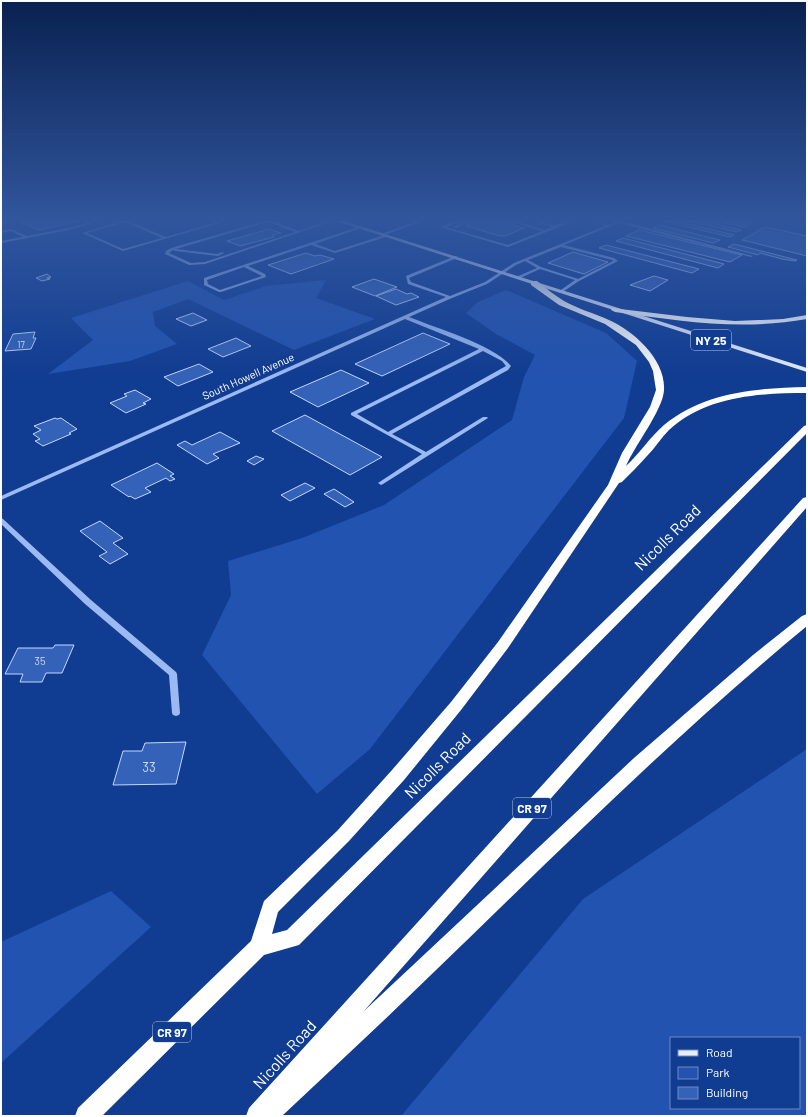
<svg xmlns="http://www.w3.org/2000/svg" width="808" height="1117" font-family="Barlow,sans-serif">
	<rect width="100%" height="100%" fill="#103c91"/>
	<g fill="#2253b0" fill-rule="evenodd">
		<path d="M 326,280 L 316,298 L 375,319 L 294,350 L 188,299 L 153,312 L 155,326 L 177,344 L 130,361 L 48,374 L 93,340 L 71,318 L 188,281 L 224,300 L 266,286 Z"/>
		<path d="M 506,290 L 606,333 L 637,361 L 624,418 L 370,749 L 317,794 L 202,655 L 231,595 L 228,561 L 302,538 L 384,505 L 512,420 L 524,377 L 535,355 L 496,334 L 466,313 L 478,302 Z"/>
		<path d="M 807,749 L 807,1116 L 401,1116 L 583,899 ZM 671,1038 L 799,1038 L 799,1108 L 671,1108 Z"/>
		<path d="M 111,891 L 151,927 L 1,1063 L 1,942 Z"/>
	</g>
	<g fill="#3462b8" stroke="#c3d7fd">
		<path d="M 25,221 L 80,221 L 39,230 L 21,222 Z"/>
		<path d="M 475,221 L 500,221 L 524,228 L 505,236 L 500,236 L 466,226 Z"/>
		<path d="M 664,221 L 677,221 L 734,235 L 730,237 Z"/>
		<path d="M 689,221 L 705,221 L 741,230 L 737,232 Z"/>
		<path d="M 717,221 L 739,221 L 750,224 L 744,227 Z"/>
		<path d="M 659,225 L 720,240 L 713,243 L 653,228 Z"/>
		<path d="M 765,227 L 807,236 L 807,256 L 742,240 Z"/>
		<path d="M 269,229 L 281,233 L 272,235 L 274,237 L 240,246 L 227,241 Z"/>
		<path d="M 639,230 L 742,255 L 730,262 L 626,236 Z"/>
		<path d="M 623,238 L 724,264 L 718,268 L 616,241 Z"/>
		<path d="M 734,244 L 797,260 L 795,261 L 782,259 L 760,253 L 758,255 L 728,247 Z"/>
		<path d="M 606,245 L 699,269 L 692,273 L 599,248 Z"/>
		<path d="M 573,252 L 608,262 L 584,274 L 548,263 Z"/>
		<path d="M 306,253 L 315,256 L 320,255 L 334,259 L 291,274 L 268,265 Z"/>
		<path d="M 47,274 L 51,277 L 47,278 L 50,279 L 42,281 L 36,278 Z"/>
		<path d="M 654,276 L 668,280 L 650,291 L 630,285 Z"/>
		<path d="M 374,279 L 397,287 L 375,296 L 352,287 Z"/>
		<path d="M 396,289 L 407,294 L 411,293 L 419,297 L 396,305 L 376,296 Z"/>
		<path d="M 193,313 L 207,320 L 191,326 L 176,319 Z"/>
		<path d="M 35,332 L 33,338 L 36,338 L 31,349 L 5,351 L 13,334 Z"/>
		<path d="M 423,333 L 450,344 L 382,376 L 355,364 Z"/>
		<path d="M 236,338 L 251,346 L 223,357 L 208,349 Z"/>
		<path d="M 199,364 L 213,372 L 178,386 L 164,377 Z"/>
		<path d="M 341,370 L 369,383 L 318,407 L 290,392 Z"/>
		<path d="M 135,390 L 151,399 L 143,403 L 146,404 L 126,413 L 110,403 L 127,396 L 124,394 Z"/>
		<path d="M 305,415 L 382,457 L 350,475 L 272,431 Z"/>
		<path d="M 55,418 L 57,419 L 61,418 L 77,429 L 69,433 L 71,434 L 43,446 L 35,441 L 40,439 L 33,434 L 41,430 L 34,426 Z"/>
		<path d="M 220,432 L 240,443 L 213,454 L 219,458 L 207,464 L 177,445 L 185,441 L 192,445 Z"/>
		<path d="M 256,456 L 264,459 L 254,465 L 247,461 Z"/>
		<path d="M 157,463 L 174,474 L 170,476 L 175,479 L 170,481 L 166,478 L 145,488 L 151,492 L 135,499 L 130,496 L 129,497 L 111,485 Z"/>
		<path d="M 305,483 L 315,488 L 290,501 L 281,495 Z"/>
		<path d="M 334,489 L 354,502 L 345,507 L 324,494 Z"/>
		<path d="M 100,521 L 123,538 L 113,543 L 128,554 L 110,564 L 99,556 L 107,552 L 80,531 Z"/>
		<path d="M 55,645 L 74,645 L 62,673 L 46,673 L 42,682 L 20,682 L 23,674 L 5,674 L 18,648 L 53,648 Z"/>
		<path d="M 186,742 L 176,784 L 113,785 L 123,751 L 142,751 L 145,743 Z"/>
	</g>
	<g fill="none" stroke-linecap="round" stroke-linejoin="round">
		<g fill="#9bbaf3" fill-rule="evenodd">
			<path d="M 9,221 L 16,221 L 1,225 L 1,223 Z"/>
			<path d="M 93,221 L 100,221 L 69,230 L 1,243 L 1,241 L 23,237 L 11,231 L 1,233 L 1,231 L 11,229 L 27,236 L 69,228 Z"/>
			<path d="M 122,221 L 128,221 L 166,237 L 221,221 L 227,221 L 123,251 L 82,233 ZM 125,222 L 162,238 L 123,249 L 87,233 Z"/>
			<path d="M 264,221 L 273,221 L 299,231 L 327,221 L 333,221 L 205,264 L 189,265 L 165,254 L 166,251 L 171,248 ZM 268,222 L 295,232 L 205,262 L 191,263 L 169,253 L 173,250 L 175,251 L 218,256 L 224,253 L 222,252 L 217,254 L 176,249 Z"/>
			<path d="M 417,221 L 423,221 L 385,235 L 386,237 L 335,253 L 311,245 L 248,266 L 265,274 L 266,277 L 221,292 L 219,292 L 204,285 L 204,278 L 358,227 L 361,228 L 315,244 L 335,251 L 381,236 L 381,234 ZM 244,267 L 262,276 L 220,290 L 208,284 L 207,280 Z"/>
			<path d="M 455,221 L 461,221 L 446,227 L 508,245 L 542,231 L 509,221 L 515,221 L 545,230 L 552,227 L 533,221 C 541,221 547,225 554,225 C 559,225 565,221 571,221 L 557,228 L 508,247 L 440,227 Z"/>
			<path d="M 467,221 L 472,221 L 456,228 L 453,227 Z"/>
			<path d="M 590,221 C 596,221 603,225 608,225 C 613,224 617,221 622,221 L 753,256 L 751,257 L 618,223 L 564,245 L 614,258 L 618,261 L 579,281 L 561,293 L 558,292 L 575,280 L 540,269 L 518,279 L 516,279 L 516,277 L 537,268 L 525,261 L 516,265 L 487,284 L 452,298 L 409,317 C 436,328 494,345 511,366 L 508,370 L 392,434 L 426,452 L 483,417 L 487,417 L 488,418 L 383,484 L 381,485 L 378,483 L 422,454 L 351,415 L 351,413 L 479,349 L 405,319 L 1,500 L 1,496 L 446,297 L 408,284 L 406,276 L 455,256 L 457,256 L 457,258 L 409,278 L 411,282 L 450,296 L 485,282 L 514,263 L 605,226 ZM 561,247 L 612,260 L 613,261 L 578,279 L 541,267 L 528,260 ZM 483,351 L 502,361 L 506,366 L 388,432 L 357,414 Z"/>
			<path d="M 1,518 L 3,519 L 91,600 L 176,672 L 177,674 L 180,713 L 179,715 L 176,716 L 173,715 L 172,713 L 169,675 L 85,604 L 1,524 Z"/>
		</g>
		<path fill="#e7eeff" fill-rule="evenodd" d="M 336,221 L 344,221 L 807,368 L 807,372 Z"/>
		<g fill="#fff" fill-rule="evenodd">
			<path d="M 531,281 L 537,281 C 546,288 554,295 564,301 C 578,309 594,313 609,320 C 634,331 666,360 664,390 C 663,410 635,445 626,466 C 640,453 650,437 664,425 C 704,392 757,388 807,387 L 807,393 C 759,393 706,396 669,430 C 661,438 655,448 647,456 C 639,465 630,474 622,482 L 619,483 L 508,648 L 461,710 L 404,780 L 349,841 L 278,912 L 272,934 L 287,930 L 804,426 L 807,425 L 807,433 L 299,945 L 264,955 L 102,1116 L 75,1116 L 78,1108 L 251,941 L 264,901 L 337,831 L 392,770 L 451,702 L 498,642 L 608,485 L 622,453 L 650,407 L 656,390 L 653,371 L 649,362 L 636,345 L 605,324 L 559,305 L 531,285 Z"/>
			<path d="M 612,308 L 687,317 L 735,321 L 783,319 L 807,315 L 807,319 C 741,331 680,321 615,312 L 611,310 Z"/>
			<path d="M 807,497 L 807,507 L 364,1011 L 634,758 L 753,655 L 802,616 L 807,614 L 807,626 C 676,734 556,854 434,972 C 384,1021 333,1068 282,1116 L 246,1116 L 249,1108 L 803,498 Z"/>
		</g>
	</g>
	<linearGradient id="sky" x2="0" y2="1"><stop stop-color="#092150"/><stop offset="0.58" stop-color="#31569d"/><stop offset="1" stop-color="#31569d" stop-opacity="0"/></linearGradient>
	<rect width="808" height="378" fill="url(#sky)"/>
	<g text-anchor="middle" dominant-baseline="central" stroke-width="3.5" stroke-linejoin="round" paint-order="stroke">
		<g font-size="9" fill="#ccd8ed">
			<text x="21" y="344">17</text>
		</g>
		<g font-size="11" fill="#fff" stroke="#103c91">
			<text transform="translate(248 376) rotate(-24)">South Howell Avenue</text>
		</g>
		<g font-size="11" fill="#ccd8ed">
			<text x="40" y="660">35</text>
		</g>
		<g fill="#103c91" stroke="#b7c4de" stroke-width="1">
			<rect x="691" y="330" width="40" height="20" rx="3"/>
			<rect x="513" y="798" width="38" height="20" rx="3"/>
			<rect x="153" y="1022" width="38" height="20" rx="3"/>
		</g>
		<g font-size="12" font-weight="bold" fill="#fff">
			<text x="711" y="340">NY 25</text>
			<text x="532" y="808">CR 97</text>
			<text x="172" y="1032">CR 97</text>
		</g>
		<g font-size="13" fill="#ccd8ed">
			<text x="149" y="767">33</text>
		</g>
		<g font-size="16" fill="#fff" stroke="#103c91">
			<text transform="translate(667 537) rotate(-45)">Nicolls Road</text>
			<text transform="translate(437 765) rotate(-45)">Nicolls Road</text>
			<text transform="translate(284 1054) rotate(-48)">Nicolls Road</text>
		</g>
	</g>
	<rect width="808" height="1117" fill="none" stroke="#ffffff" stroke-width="4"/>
	<rect x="670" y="1037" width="130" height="72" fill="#103c91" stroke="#708abd"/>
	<rect x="678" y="1050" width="20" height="6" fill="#e7eeff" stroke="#708abd"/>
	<text x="706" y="1057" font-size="12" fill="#ffffff">Road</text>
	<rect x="678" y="1067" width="20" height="12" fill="#2253b0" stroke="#708abd"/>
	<text x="706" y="1077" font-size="12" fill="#ffffff">Park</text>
	<rect x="678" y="1087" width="20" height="12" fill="#3462b8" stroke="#708abd"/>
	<text x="706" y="1097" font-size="12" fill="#ffffff">Building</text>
</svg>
